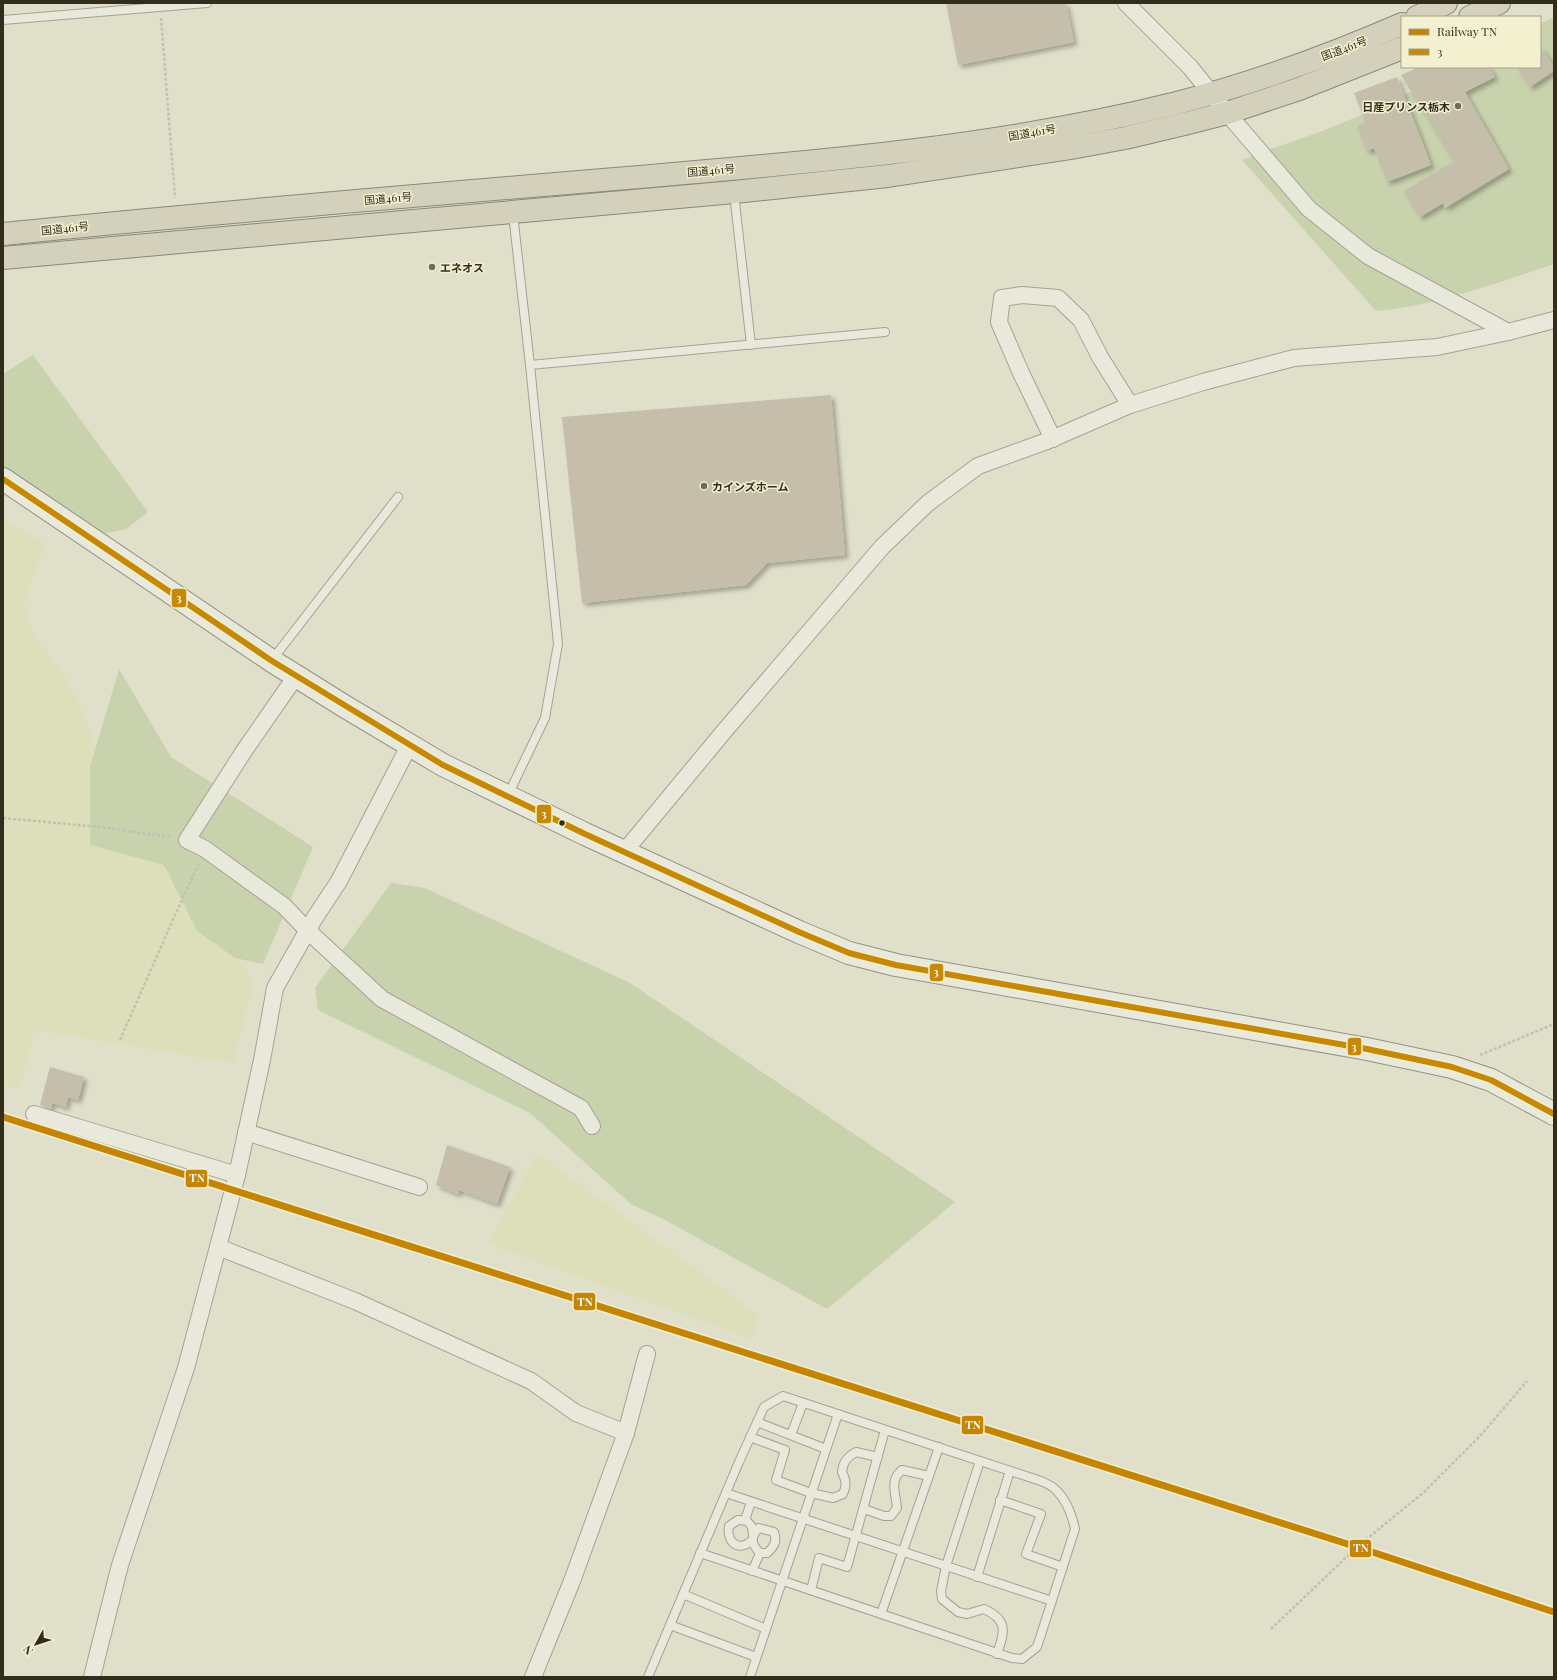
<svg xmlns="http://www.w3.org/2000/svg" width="1557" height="1680" font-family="'Playfair Display','Noto Sans JP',serif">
	<defs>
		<filter id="shadow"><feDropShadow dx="3.5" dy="3.5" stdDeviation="2" flood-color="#0004"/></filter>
	</defs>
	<rect width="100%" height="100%" fill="#e0dfca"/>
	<g fill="#dddfbb">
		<path d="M 3,518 L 45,544 L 24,601 L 32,632 L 64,676 L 78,700 L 95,745 L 88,781 L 90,845 L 164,865 L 197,931 L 235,958 L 254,981 L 233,1063 L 34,1030 L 20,1089 L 3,1084 Z"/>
		<path d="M 537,1153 L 760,1316 L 751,1339 L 488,1244 Z"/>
	</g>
	<g fill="#c8d2ad">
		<path d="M 1554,17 L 1554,264 C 1496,283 1437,306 1376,311 L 1242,160 L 1265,151 L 1317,133 L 1379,108 L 1458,67 L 1540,67 L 1540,24 Z"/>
		<path d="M 33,355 L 148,512 L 126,529 L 92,536 L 3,478 L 3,374 Z"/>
		<path d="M 119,669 L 171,757 L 313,847 L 263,964 L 235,958 L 197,931 L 164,865 L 90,845 L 90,767 Z"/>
		<path d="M 391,883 L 425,888 L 630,983 L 955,1202 L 827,1309 L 665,1220 L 631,1204 L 530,1113 L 318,1010 L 315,988 Z"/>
	</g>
	<g fill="#c4beab" filter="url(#shadow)">
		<path d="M 946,3 L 1066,3 L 1074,42 L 958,65 Z"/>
		<path d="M 1540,46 L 1554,67 L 1554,71 L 1530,87 L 1517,67 L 1540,67 Z"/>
		<path d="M 1419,67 L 1489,67 L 1495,77 L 1465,92 L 1509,169 L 1445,208 L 1443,203 L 1420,217 L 1404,191 L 1454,161 L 1401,75 Z"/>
		<path d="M 1397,77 L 1431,165 L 1387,182 L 1374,148 L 1367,151 L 1357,126 L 1366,122 L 1354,93 Z"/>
		<path d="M 831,395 L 845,555 L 767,563 L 746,585 L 582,603 L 562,417 Z"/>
		<path d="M 50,1067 L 84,1077 L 78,1100 L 68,1097 L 66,1107 L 52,1103 L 51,1109 L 40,1105 Z"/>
		<path d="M 447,1145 L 510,1167 L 497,1204 L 459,1190 L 458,1194 L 436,1185 Z"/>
	</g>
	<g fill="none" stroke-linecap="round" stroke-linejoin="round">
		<g stroke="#a5a293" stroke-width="10">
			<g id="lane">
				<path d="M 3,20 L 207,3"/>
				<path d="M 734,193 L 751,345"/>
				<path d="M 513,214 L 530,365 L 885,332"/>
				<path d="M 272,660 L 398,497"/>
				<path d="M 508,795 L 545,718 L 558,644 L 530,365"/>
				<path d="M 757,1422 L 826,1449"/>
				<path d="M 791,1435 L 803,1403"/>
				<path d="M 750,1437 L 785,1450 L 776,1480 L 811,1493 L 833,1498 L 843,1494 C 847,1485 846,1480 842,1472 C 843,1462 847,1457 856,1452 L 878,1457"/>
				<path d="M 980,1461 L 946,1566 L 941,1591 L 942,1599 L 958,1612 L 967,1614 L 984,1609 C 1008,1620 1005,1631 997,1654"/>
				<path d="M 726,1493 L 1052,1601"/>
				<path d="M 1000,1500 L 1041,1514 L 1026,1554 L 1063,1567"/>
				<path d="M 864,1509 L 884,1516 L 891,1516 L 897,1508 C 896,1494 889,1480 902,1470 L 929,1476"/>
				<path d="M 745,1520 L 751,1502"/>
				<path d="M 752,1540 C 739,1553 726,1542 729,1526 L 738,1520 L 747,1521 L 752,1527 L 753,1534"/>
				<path d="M 752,1571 L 760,1553 L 767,1553 C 775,1546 777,1541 774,1532 L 759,1528 C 750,1537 751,1544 760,1553"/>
				<path d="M 977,1577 L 1010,1471"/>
				<path d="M 811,1590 L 819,1558 L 847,1567 L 885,1430"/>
				<path d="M 683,1594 L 766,1629"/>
				<path d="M 881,1614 L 939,1447"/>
				<path d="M 670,1625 L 756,1657"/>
				<path d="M 648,1677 L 739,1462 L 764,1407 L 783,1396 L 1041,1481 C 1045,1483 1051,1485 1055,1489 C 1066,1499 1072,1515 1075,1529 L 1037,1647 L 1022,1659 L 1012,1658 L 700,1553"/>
				<path d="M 750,1677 L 838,1414"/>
			</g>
		</g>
		<g stroke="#a5a293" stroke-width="18">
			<g id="street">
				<path d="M 1126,3 L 1190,67 L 1227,113 L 1309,209 L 1368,256 L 1508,332 L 1554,320"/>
				<path d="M 1053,439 L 1021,373 L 999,322 L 1002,298 L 1022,295 L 1058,298 L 1081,320 L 1100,357 L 1130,405"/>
				<path d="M 296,676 L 244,751 L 187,840 L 205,849 L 284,906 L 308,931 L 382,999 L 581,1108 L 592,1126"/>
				<path d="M 624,852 L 726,729 L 882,547 L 928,503 L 978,466 L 1047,441 L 1130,405 L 1203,382 L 1294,358 L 1437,347 L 1508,332"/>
				<path d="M 34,1114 L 237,1175"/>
				<path d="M 246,1132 L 419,1187"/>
				<path d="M 218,1247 L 355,1301 L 531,1381 L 576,1413 L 626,1433"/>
				<path d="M 92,1677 L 120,1565 L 186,1368 L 237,1175 L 262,1060 L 275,988 L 314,919 L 339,881 L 410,744"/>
				<path d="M 533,1677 L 572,1581 L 626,1433 L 647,1354"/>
			</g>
		</g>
		<g stroke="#949283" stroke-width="24">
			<path id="secondary" d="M 3,479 L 272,661 L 344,706 L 443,765 L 585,834 L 799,932 L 849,953 L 896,965 L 1367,1049 L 1452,1067 L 1491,1080 L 1554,1114"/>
		</g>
		<g stroke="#8a887a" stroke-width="24">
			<g id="highway">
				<path d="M 1417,17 L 1446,3"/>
				<path d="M 1470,17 L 1499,3"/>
				<path d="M 3,234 C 207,213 411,196 615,179 C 802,163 991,149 1173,104 C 1252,84 1328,56 1402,24"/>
				<path d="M 3,258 L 734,192 L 888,176 L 1071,148 L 1125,138 L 1184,124 L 1227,113 L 1299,89 L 1402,48"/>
			</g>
		</g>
		<g stroke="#c1c0b2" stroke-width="2.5" stroke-dasharray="3 2" stroke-linecap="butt">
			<path d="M 161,18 L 175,198"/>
			<path d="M 3,818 L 100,827 L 170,837"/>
			<path d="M 120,1040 L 175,915 L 199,863"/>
			<path d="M 1480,1055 L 1554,1024"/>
			<path d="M 1271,1629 L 1357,1547 L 1424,1492 L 1480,1436 L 1527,1381"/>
		</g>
		<use href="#lane" stroke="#e8e8db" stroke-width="8"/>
		<use href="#street" stroke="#e8e8db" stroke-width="16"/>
		<use href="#secondary" stroke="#e8e8db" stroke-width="22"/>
		<use href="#highway" stroke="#d3d0bb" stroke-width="22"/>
		<g stroke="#f2f0cf" stroke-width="9">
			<path id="bus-1" d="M 3,479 L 272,661 L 443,765 L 585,834 L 799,932 L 849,953 L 896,965 L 1367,1049 L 1452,1067 L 1491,1080 L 1554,1114"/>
		</g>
		<use href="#bus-1" stroke="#c68807" stroke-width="6"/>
		<g stroke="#f2f0cf" stroke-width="10">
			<path id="rail-1" d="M 3,1117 L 1357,1547 L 1554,1612"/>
		</g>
		<use href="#rail-1" stroke="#c48507" stroke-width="7"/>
	</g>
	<g fill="#6f6b5a" stroke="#f2f0cf" stroke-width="1.5">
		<circle cx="1458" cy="106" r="4"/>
		<circle cx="432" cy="267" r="4"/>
		<circle cx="704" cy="486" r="4"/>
	</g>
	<circle fill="#322c1d" stroke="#f2f0cf" stroke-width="1.5" cx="562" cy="823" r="3.5"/>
	<g text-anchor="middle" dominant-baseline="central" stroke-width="3" stroke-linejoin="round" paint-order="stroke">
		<g font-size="11" fill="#322c1d" stroke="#f2f0cf">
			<text transform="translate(1344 48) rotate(-21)">国道461号</text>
			<text transform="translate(1032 132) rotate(-10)">国道461号</text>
			<text transform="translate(711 170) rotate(-5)">国道461号</text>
			<text transform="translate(388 198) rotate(-5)">国道461号</text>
			<text transform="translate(65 228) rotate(-6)">国道461号</text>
		</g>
		<g font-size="11" font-weight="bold" fill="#322c1d" stroke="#f2f0cf" text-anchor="start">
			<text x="1450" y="106" text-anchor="end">日産プリンス栃木</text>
			<text x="440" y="267">エネオス</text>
			<text x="712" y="486">カインズホーム</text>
		</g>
	</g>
	<g stroke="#f2f0cf" stroke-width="1.5">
		<rect x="171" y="588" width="16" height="20" rx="4" fill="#c68807"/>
		<rect x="536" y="804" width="16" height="20" rx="4" fill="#c68807"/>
		<rect x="929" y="963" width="15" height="19" rx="4" fill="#c68807"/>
		<rect x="1347" y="1037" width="15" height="19" rx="4" fill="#c68807"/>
		<rect x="185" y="1169" width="23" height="19" rx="4" fill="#c48507"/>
		<rect x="573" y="1292" width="23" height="19" rx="4" fill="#c48507"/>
		<rect x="961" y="1415" width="23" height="20" rx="4" fill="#c48507"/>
		<rect x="1349" y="1539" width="23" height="19" rx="4" fill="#c48507"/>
	</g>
	<g font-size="11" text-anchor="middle" font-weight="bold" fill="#fff">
		<text x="179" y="602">3</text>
		<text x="544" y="818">3</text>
		<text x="936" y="976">3</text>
		<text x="1354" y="1051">3</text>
		<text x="197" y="1182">TN</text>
		<text x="585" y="1306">TN</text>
		<text x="973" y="1429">TN</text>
		<text x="1361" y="1552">TN</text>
	</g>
	<rect width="1557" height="1680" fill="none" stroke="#322c1d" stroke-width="8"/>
	<rect x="1401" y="16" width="140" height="52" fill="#f2f0cf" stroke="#a5a288"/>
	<rect x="1409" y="29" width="20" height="6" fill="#c48507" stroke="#a5a288"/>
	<text x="1437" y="36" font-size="12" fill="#322c1d">Railway TN</text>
	<rect x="1409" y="49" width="20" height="6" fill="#c68807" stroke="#a5a288"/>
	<text x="1437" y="56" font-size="12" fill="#322c1d">3</text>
	<g transform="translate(36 1644) rotate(231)" stroke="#f2f0cf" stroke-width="3" paint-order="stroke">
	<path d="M0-3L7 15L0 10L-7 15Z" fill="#322c1d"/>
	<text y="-6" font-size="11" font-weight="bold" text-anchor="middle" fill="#322c1d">N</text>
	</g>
</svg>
